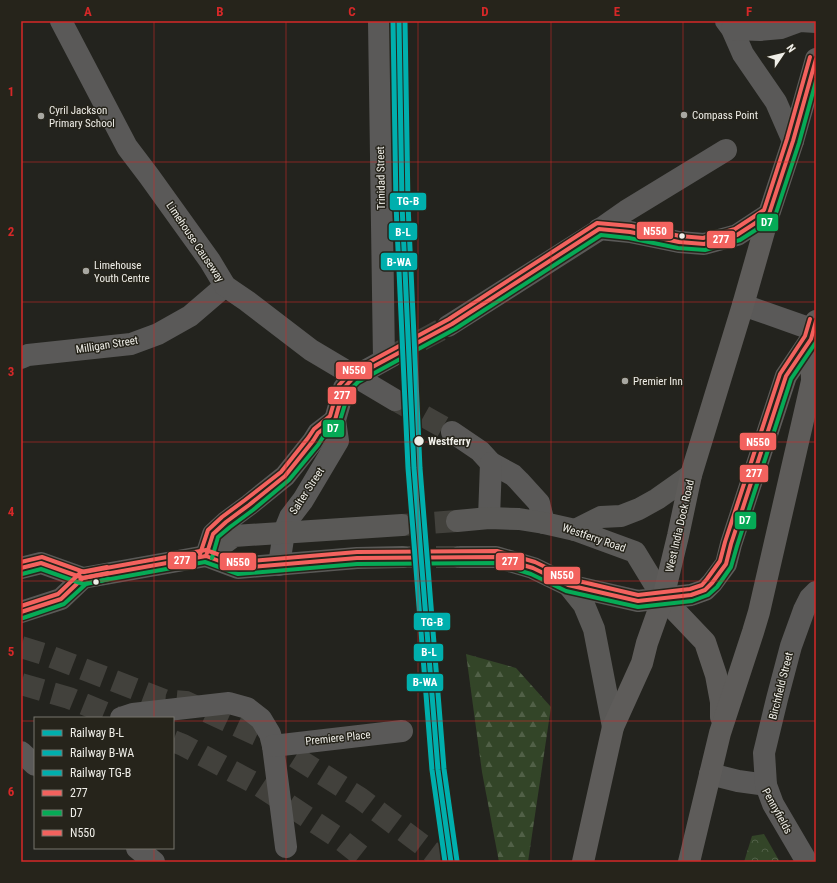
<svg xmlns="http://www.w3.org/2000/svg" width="837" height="883" font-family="'Roboto Condensed',sans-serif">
	<defs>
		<pattern id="forest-firs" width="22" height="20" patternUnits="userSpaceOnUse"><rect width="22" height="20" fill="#334528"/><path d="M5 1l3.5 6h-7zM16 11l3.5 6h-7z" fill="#516047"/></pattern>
		<pattern id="park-crowns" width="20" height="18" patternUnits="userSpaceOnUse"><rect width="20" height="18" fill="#334528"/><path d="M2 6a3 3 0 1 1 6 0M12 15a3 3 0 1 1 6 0" fill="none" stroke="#516047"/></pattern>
	</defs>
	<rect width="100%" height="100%" fill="#23231e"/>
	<path fill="url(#forest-firs)" d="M 466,654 L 516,668 L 551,707 L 528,862 L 499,862 L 482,772 Z"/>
	<path fill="url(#park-crowns)" d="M 764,834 L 780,862 L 744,862 L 752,836 Z"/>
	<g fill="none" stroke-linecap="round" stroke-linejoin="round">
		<path stroke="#42413c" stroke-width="22" stroke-dasharray="22 11" stroke-linecap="butt" d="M 392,356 L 448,326"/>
		<path stroke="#42413c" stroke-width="22" stroke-dasharray="22 11" stroke-linecap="butt" d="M 395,400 L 452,432"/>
		<g stroke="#42413c" stroke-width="22" stroke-dasharray="22 11" stroke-linecap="butt">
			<path d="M 402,525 L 457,521"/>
			<path d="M 403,557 L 460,557"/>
		</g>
		<g stroke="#42413c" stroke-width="22" stroke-dasharray="22 11" stroke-linecap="butt">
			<path d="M 21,647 L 44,654 L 164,700 L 186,702 L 268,740 L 360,798 L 445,862"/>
			<path d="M 21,684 L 69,698 L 118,718"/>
			<path d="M 173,741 L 183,745 L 260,786 L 340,839 L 369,862"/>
		</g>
		<g stroke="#5a5958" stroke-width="22">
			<path d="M 379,21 L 384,360"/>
			<path d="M 726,21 L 732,29 L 743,54 L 776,102 L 793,141"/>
			<path d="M 732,29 L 760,30 L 781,28 L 800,21 L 816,22"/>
			<path d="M 599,229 L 630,232 L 679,242 L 704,244 L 737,235 L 769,214"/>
			<path d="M 743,305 L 814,330"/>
			<path d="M 448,326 L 596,232 L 626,211 L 726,150"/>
			<path d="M 21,358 L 28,355 L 131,344 L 158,334 L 190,316 L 225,286"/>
			<path d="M 206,556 L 213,534 L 226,522 L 249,505 L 285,476 L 313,441 L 318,433 L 335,420"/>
			<path d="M 279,565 L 284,532 L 290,517 L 303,500 L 338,441 L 335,420 L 344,388 L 354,377 L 392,356"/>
			<path d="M 121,718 L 133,714 L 229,703 L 247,708 L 261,719 L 270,734 L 273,746 L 286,847"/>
			<path d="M 273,746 L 402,731"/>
			<path d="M 21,752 L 35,765"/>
			<path d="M 710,774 L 738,781 L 766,785"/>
			<path d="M 137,848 L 154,862"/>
			<path d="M 807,862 L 773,804 L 766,785 L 764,753 L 777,699 L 791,646 L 804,610 L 810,598 L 816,592"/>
		</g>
		<g stroke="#5a5958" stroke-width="22">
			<path d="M 61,21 L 127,147 L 149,176 L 210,261 L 225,286 L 247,301 L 311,350 L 395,400"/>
			<path d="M 452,432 L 480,451 L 491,463 L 513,475 L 519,481 L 539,503 L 544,523"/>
			<path d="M 489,518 L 491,463"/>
		</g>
		<g stroke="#5a5957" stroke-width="22">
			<path d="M 457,521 L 489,518 L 519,519 L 544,523 L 575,530 L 635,552 L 663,598 L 638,601 L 568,585 L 533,568 L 496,557 L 460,557"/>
			<path d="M 575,530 L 601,517 L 621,516 L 639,509 L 657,499 L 691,475"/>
			<path d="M 206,556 L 238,568 L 357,558 L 403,557"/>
			<path d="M 21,568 L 41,563 L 83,578 L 206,556 L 218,548 L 234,536 L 402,525"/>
			<path d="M 568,585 L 584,605 L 594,629 L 613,727"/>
			<path d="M 21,612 L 61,599 L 83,578"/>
		</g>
		<g stroke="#5e5c5a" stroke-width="22">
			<path d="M 663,598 L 691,595 L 705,590 L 712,583 L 726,564 L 731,544 L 786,376 L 811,339"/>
			<path d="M 663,598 L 705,642 L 716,675 L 721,702 L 721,717"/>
			<path d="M 583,862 L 613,727 L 642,663 L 647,643 L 663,598 L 678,536 L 691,475 L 743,305 L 769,214 L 793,141 L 816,59"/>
			<path d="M 689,862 L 720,733 L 753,632 L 759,612 L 812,381 L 811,339 L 816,321"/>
		</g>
		<g stroke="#26241b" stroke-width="7">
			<g id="bus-1">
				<path d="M 206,556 L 213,534 L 226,522 L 249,505 L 285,476 L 313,441 L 318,433 L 335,420 L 344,388 L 354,377 L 452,324 L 599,229 L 630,232 L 679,242 L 704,244 L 737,235 L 769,214 L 793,141 L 816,59"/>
				<path d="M 21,568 L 41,563 L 83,578 L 206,556 L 238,568 L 357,558 L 496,557 L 533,568 L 568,585 L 638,601 L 691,595 L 705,590 L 712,583 L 726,564 L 731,544 L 786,376 L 811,339 L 816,321"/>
				<path d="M 21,612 L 61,599 L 83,578 L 108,573"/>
			</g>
		</g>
		<g stroke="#26241b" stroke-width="7">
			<g id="bus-2">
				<path d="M 212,558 L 218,537 L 230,527 L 253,510 L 289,480 L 318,445 L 323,437 L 339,424 L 349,391 L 358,382 L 455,329 L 601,235 L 629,238 L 678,248 L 705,250 L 740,240 L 773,219 L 775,216 L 799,143 L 816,81"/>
				<path d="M 22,574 L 41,569 L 83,584 L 205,562 L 238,574 L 357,564 L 495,563 L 531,574 L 566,591 L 638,607 L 692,601 L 708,595 L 717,587 L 731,567 L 737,546 L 791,379 L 816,342"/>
				<path d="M 23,618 L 64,604 L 86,584 L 109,579"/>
			</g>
		</g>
		<g stroke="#26241b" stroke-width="7">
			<g id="bus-3">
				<path d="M 200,554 L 208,530 L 222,517 L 245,500 L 281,472 L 308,438 L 314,429 L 330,416 L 339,385 L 351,372 L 449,319 L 597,223 L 631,226 L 680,236 L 703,238 L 735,229 L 764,210 L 787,139 L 810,57"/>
				<path d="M 21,562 L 42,557 L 84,572 L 206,550 L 239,562 L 357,552 L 497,551 L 535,562 L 570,579 L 638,595 L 690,589 L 702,585 L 707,579 L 720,561 L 725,542 L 780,374 L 805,336 L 810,319"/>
				<path d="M 21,606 L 58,594 L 81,572 L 107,567"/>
			</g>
		</g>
		<use href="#bus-1" stroke="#f3625e" stroke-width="4"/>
		<use href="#bus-2" stroke="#06aa56" stroke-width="4"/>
		<use href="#bus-3" stroke="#f3625e" stroke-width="4"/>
		<g stroke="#26241b" stroke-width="8">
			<path id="rail-1" d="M 399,21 L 402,205 L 414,468 L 438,770 L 451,862"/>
		</g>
		<g stroke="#26241b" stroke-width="8">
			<path id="rail-2" d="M 393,21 L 396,205 L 408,468 L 432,770 L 445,862"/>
		</g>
		<g stroke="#26241b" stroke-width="8">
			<path id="rail-3" d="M 405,21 L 408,205 L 420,468 L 444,769 L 457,861"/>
		</g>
		<use href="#rail-1" stroke="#00afad" stroke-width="5"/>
		<use href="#rail-2" stroke="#00afad" stroke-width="5"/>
		<use href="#rail-3" stroke="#00afad" stroke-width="5"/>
	</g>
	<path fill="none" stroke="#d62828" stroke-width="1" stroke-opacity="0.55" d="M 154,21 L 154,718M 286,21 L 286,862M 418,21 L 418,862M 551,21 L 551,862M 683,21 L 683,862M 21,162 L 816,162M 21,302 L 816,302M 21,442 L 816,442M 21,581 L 816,581M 21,721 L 35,721M 173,721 L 816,721M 154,848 L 154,862"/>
	<g fill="#a8a7a1" stroke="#26241b" stroke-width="1.5">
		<circle cx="684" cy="115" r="4"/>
		<circle cx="41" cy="116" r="4"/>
		<circle cx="86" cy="271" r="4"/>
		<circle cx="625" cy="381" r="4"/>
	</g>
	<g fill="#efeee8" stroke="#26241b" stroke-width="1.5">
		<circle cx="682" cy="236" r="3.5"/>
		<circle cx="419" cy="441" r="5.5"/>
		<circle cx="96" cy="582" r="3.5"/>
	</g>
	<g text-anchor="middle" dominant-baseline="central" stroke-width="3" stroke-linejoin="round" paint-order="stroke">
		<g font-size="11" fill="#efeee8" stroke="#26241b" text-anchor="start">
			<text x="49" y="110">Cyril Jackson<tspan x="49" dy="13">Primary School</tspan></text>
			<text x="692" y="115">Compass Point</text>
			<text x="94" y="265">Limehouse<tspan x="94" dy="13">Youth Centre</tspan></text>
			<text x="633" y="381">Premier Inn</text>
		</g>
		<g font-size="11" fill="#efeee8" stroke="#26241b">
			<text transform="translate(381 178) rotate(-91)">Trinidad Street</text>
			<text transform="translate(195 242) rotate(56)">Limehouse Causeway</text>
			<text transform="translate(107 345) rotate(-9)">Milligan Street</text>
			<text transform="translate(307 491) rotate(-57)">Salter Street</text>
			<text transform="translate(680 526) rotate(-77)">West India Dock Road</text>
			<text transform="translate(594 538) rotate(19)">Westferry Road</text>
			<text transform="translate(781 686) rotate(-76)">Birchfield Street</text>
			<text transform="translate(338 738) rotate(-6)">Premiere Place</text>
			<text transform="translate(777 811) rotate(61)">Pennyfields</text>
		</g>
		<g font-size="11" font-weight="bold" fill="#efeee8" stroke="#26241b" text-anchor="start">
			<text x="428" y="441">Westferry</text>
		</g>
	</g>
	<g stroke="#26241b" stroke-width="1.5">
		<rect x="389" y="192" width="38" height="19" rx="4" fill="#00afad"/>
		<rect x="756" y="213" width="23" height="19" rx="4" fill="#06aa56"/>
		<rect x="636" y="221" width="38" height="19" rx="4" fill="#f3625e"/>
		<rect x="388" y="222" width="30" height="19" rx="4" fill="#00afad"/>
		<rect x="706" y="230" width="30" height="19" rx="4" fill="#f3625e"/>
		<rect x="380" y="252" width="38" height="19" rx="4" fill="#00afad"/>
		<rect x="335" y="361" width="38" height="19" rx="4" fill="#f3625e"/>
		<rect x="327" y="386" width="30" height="19" rx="4" fill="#f3625e"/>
		<rect x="322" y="419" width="23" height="19" rx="4" fill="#06aa56"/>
		<rect x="739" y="432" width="38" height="19" rx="4" fill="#f3625e"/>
		<rect x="739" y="464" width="30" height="19" rx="4" fill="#f3625e"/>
		<rect x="734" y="511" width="23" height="19" rx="4" fill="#06aa56"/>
		<rect x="167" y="551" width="30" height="19" rx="4" fill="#f3625e"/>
		<rect x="495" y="552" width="30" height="19" rx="4" fill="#f3625e"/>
		<rect x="219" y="552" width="38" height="19" rx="4" fill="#f3625e"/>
		<rect x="543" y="566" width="38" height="19" rx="4" fill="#f3625e"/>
		<rect x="413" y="612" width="38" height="19" rx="4" fill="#00afad"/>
		<rect x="413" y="643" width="31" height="19" rx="4" fill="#00afad"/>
		<rect x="406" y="673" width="38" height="19" rx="4" fill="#00afad"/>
	</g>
	<g font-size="11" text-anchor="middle" font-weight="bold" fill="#fff">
		<text x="408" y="205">TG-B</text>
		<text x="767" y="226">D7</text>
		<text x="655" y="235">N550</text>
		<text x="403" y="236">B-L</text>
		<text x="721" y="243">277</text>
		<text x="399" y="266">B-WA</text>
		<text x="354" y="374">N550</text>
		<text x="342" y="399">277</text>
		<text x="333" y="432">D7</text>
		<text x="758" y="446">N550</text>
		<text x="754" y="477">277</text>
		<text x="745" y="524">D7</text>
		<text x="182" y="564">277</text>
		<text x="510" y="565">277</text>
		<text x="238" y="566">N550</text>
		<text x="562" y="579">N550</text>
		<text x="432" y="626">TG-B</text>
		<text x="429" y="656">B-L</text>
		<text x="425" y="686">B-WA</text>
	</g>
	<rect width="837" height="883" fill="none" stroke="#26241b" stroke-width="44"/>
	<rect x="34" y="717" width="140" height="132" fill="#26241b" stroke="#76756d"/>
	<rect x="42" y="730" width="20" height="6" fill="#00afad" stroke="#76756d"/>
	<text x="70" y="737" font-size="12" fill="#efeee8">Railway B-L</text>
	<rect x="42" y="750" width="20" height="6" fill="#00afad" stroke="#76756d"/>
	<text x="70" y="757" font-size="12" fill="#efeee8">Railway B-WA</text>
	<rect x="42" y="770" width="20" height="6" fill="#00afad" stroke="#76756d"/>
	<text x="70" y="777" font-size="12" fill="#efeee8">Railway TG-B</text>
	<rect x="42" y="790" width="20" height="6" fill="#f3625e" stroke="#76756d"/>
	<text x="70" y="797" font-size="12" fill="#efeee8">277</text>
	<rect x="42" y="810" width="20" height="6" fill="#06aa56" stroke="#76756d"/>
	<text x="70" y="817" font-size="12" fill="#efeee8">D7</text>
	<rect x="42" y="830" width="20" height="6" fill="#f3625e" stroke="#76756d"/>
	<text x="70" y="837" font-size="12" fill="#efeee8">N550</text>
	<g transform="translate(783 54) rotate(55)" stroke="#26241b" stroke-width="3" paint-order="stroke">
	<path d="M0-3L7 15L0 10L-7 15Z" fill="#efeee8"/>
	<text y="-6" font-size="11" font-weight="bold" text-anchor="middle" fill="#efeee8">N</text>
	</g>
	<rect x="22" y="22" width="793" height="839" fill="none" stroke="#d62828" stroke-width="1.5"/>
	<g font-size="13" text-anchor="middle" font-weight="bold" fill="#d62828">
		<text x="88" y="16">A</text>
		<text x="220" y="16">B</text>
		<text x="352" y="16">C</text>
		<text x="485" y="16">D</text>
		<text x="617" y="16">E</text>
		<text x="749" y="16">F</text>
		<text x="11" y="96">1</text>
		<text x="11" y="236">2</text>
		<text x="11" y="376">3</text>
		<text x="11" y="516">4</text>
		<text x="11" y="656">5</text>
		<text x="11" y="796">6</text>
	</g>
</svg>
